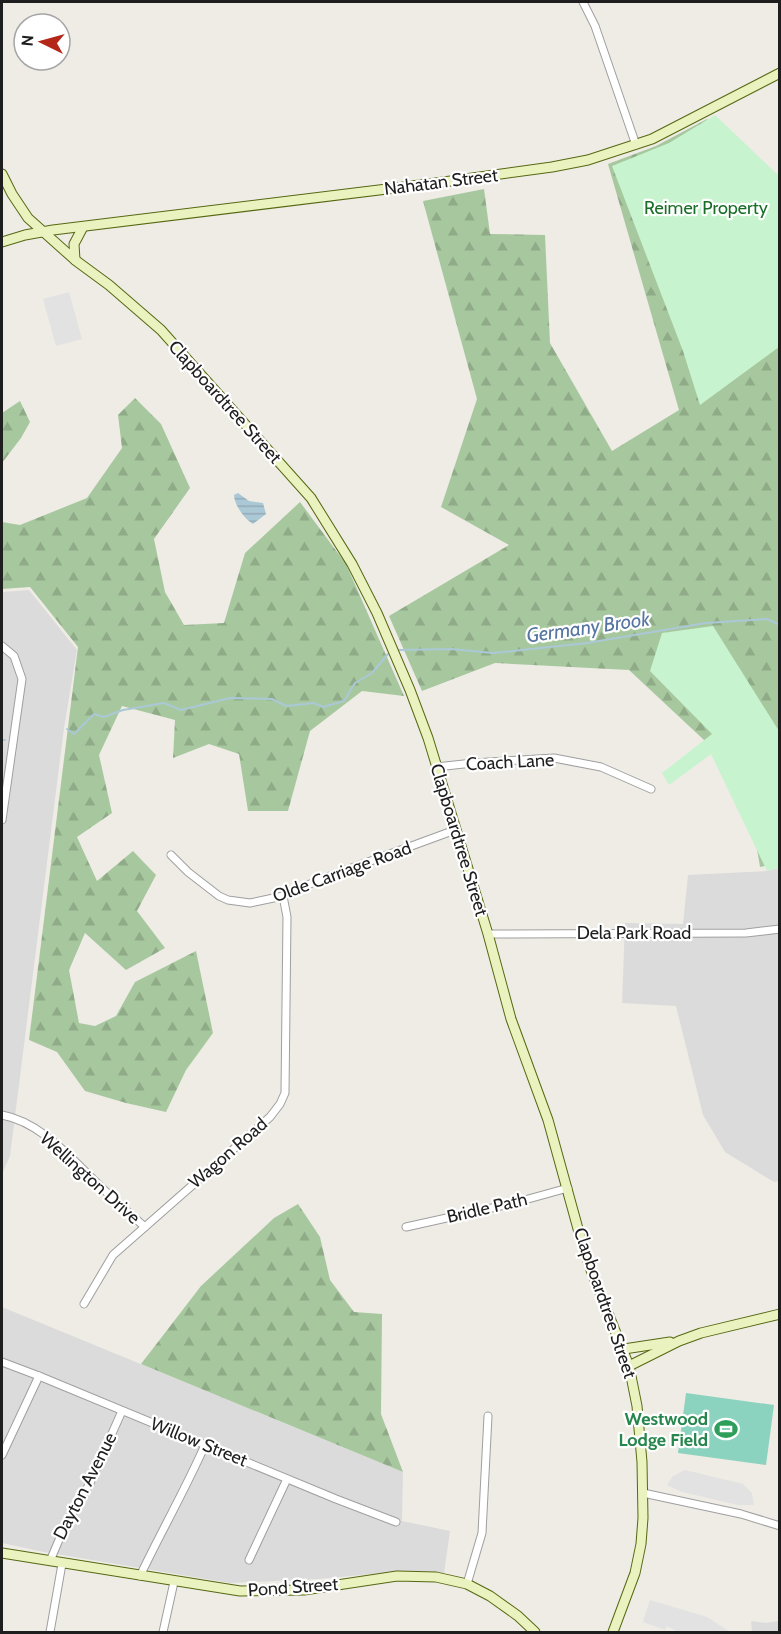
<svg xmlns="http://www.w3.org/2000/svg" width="781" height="1634" font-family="Cabin,sans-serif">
	<defs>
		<pattern id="forest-firs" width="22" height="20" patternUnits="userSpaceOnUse" patternTransform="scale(1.5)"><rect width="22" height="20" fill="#a7c89f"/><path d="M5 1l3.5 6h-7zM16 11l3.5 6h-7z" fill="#8fab88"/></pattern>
		<pattern id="water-rules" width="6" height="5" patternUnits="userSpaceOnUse" patternTransform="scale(1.5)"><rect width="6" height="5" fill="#abc8d6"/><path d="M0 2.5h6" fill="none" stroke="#93abb7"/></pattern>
	</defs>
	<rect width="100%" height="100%" fill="#eeece5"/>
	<g fill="#dcdbdb">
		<path d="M 29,590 L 77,650 L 64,728 L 10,1156 L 2,1174 L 2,592 Z"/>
		<path d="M 779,868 L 779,1181 L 774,1182 L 725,1152 L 703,1115 L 676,1006 L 622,1003 L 625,923 L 683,924 L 688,875 L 767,871 Z"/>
		<path d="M 2,1307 L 403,1472 L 402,1521 L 450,1531 L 444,1573 L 404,1571 L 319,1579 L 230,1583 L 44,1552 L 2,1543 Z"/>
		<path d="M 751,1621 L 766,1623 L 779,1621 L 779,1632 L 752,1632 Z"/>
	</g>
	<g fill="url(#forest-firs)">
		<path d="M 707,119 L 779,189 L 779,863 L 760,867 L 749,801 L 704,740 L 629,670 L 495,663 L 422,691 L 389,616 L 509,545 L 441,507 L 477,399 L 423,201 L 484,189 L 490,234 L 545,235 L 550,343 L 612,451 L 679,410 L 608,164 L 656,146 Z"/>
		<path d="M 135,398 L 161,424 L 190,488 L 154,539 L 165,592 L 184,625 L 224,623 L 245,553 L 300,502 L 346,564 L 404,696 L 362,691 L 310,731 L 288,811 L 248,811 L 239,754 L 209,744 L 173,758 L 175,720 L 122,706 L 99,755 L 112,813 L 77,837 L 97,881 L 133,851 L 156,875 L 137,911 L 165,948 L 126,970 L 85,933 L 69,970 L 79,1023 L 95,1026 L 116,1016 L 135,982 L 196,951 L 213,1033 L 186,1070 L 166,1112 L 126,1103 L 85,1091 L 57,1052 L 29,1040 L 78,647 L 30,587 L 2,589 L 2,522 L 20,525 L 87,498 L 122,448 L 118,415 Z"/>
		<path d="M 20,401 L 30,422 L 21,438 L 2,463 L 2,413 Z"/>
		<path d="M 298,1204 L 320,1237 L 330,1280 L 354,1312 L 382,1314 L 381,1414 L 403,1472 L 141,1364 L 201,1286 L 274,1218 Z"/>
	</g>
	<g fill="#c7f3cf">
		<path d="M 715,115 L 779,176 L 779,347 L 700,405 L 683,351 L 612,166 L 669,143 Z"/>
		<path d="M 713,626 L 779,731 L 779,868 L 767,871 L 711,754 L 669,785 L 662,773 L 712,734 L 650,671 L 662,633 Z"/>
	</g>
	<path fill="#8cd3bf" d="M 686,1393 L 774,1405 L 766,1465 L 678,1453 Z"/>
	<g fill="#e2e2e2">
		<path d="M 69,292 L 82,339 L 56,346 L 43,299 Z"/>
		<path d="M 685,1470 L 743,1484 L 752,1493 L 754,1505 L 738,1505 L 682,1492 L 667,1485 L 673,1476 Z"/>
		<path d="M 650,1600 L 707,1617 L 730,1632 L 678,1632 L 667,1626 L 665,1630 L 643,1622 Z"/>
	</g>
	<path fill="url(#water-rules)" d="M 238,493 L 249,501 L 263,503 L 266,514 L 253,524 C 245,519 234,505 234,495 Z"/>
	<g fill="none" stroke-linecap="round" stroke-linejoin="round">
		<g stroke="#abc8d6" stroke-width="2">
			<path d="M 399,650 L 451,649 L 493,653 L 587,643 L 706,623 L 767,619 L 780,625"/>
			<path d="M 67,729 L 74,734 L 94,714 L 104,717 L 123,710 L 164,703 L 181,710 L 230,698 L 272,699 L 286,706 L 314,703 L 323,707 L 344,701 L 355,683 L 372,673 L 388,654"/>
			<path d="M 2,740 L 5,740"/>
		</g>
		<g stroke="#9f9f9f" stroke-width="9">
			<g id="street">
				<path d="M 583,2 L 595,26 L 636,145"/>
				<path d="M 2,646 L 14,656 L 22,679 L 2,820"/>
				<path d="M 436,767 L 473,763 L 554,758 L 601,767 L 651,789"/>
				<path d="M 171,855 L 188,872 L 219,896 L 228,900 L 250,903 L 283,896 L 319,880 L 455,830"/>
				<path d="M 488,934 L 746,933 L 780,929"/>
				<path d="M 2,1115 C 40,1122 69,1156 96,1182 C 112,1198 128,1212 145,1227"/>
				<path d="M 406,1227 L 510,1204 L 568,1188"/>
				<path d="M 84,1304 L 113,1255 L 270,1117 L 280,1104 L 285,1093 L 287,917 L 283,896"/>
				<path d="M 2,1362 L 39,1376 L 336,1499 L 396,1522"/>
				<path d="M 2,1455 L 39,1376"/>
				<path d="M 643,1493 L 741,1514 L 780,1526"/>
				<path d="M 249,1560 L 287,1479"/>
				<path d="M 50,1561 L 64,1528 L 90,1483 L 122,1411"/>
				<path d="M 140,1576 C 161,1532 185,1490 205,1445"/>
				<path d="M 467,1584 L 482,1533 L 488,1416"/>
				<path d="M 50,1632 L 62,1564"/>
				<path d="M 163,1632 L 174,1582"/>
			</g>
		</g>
		<g stroke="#566812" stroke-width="11">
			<g id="secondary">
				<path d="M 2,174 L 12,194 L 28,218 L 75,260 L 109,285 L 161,330 L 311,498 L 352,564 L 377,613 L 410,690 L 428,738 L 488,934 L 511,1019 L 548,1120 L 580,1236 L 591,1270 L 629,1366 L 637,1406 L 642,1462 L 643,1518 L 641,1544 L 635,1573 L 613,1632"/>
				<path d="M 2,242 L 25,235 L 53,230 L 436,183 L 552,167 L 588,160 L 652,139 L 780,73"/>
				<path d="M 75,260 L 74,244 L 83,227"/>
				<path d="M 624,1349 L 670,1342"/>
				<path d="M 629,1366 L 679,1341 L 701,1333 L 780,1314"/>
				<path d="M 2,1553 L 240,1591 L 304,1590 L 397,1576 L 436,1577 L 467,1584 L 490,1596 L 518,1616 L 535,1632"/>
			</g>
		</g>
		<use href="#street" stroke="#fff" stroke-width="7"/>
		<use href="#secondary" stroke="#eaf2bf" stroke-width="9"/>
	</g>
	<defs>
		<g id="stadium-bare" transform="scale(1.8)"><path d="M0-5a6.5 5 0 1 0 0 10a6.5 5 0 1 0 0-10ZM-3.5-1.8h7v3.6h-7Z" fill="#2e9e5b" stroke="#fff" stroke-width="2.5" paint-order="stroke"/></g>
	</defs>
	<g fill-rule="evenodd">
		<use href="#stadium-bare" x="726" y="1429"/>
	</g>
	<g text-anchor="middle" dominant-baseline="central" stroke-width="4.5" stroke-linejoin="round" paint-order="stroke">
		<g font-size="18" fill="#1e1e1e" stroke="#fff">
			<text transform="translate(441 182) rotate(-7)">Nahatan Street</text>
			<text transform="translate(225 402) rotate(48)">Clapboardtree Street</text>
			<text transform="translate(510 762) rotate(-3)">Coach Lane</text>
			<text transform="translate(459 840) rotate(73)">Clapboardtree Street</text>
			<text transform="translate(342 872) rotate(-20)">Olde Carriage Road</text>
			<text x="634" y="933">Dela Park Road</text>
			<text transform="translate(228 1153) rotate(-41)">Wagon Road</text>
			<text transform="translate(90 1178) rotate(42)">Wellington Drive</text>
			<text transform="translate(487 1208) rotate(-13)">Bridle Path</text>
			<text transform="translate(605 1303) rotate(71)">Clapboardtree Street</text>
			<text transform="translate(199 1442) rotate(22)">Willow Street</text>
			<text transform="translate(85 1486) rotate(-63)">Dayton Avenue</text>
			<text transform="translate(293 1587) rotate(-4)">Pond Street</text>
		</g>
		<g font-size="18" fill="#196f28" stroke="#fff">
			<text x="706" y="208">Reimer Property</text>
		</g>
		<g font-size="18" font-weight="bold" fill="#27864d" stroke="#fff" text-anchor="end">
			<text x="708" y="1419">Westwood<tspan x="708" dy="21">Lodge Field</tspan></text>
		</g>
		<g font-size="20" font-style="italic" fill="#5675a2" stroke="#fff">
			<text transform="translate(588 627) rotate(-8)">Germany Brook</text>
		</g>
	</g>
	<rect width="781" height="1634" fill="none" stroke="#1e1e1e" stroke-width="6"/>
	<g transform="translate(42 42) rotate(275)"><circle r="28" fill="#ffffff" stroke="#a5a5a5" stroke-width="1.5"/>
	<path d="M0-4.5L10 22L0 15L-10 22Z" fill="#b42718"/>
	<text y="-9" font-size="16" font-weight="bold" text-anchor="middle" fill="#1e1e1e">N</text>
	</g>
</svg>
